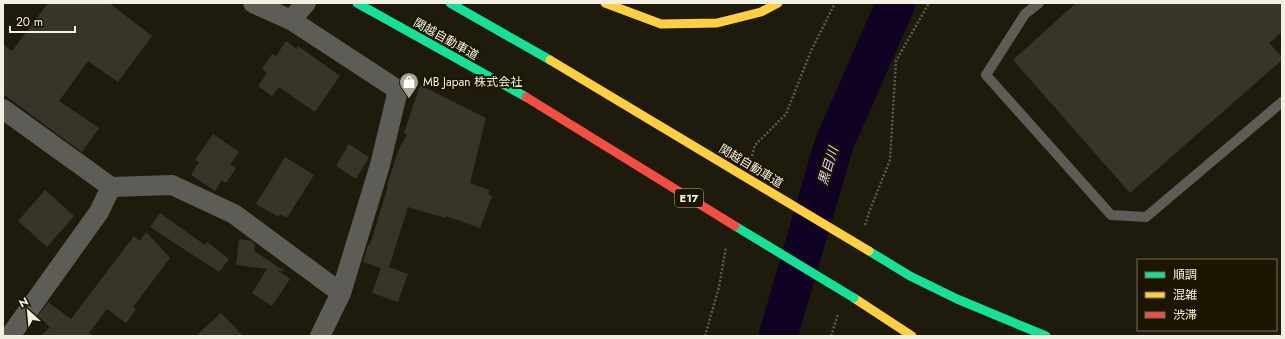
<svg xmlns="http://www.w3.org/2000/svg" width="1285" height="339" font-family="Jost,'Noto Sans JP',sans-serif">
	<rect width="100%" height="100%" fill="#1e1b0d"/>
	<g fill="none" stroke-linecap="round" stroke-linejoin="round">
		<path stroke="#100222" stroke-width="39" d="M 778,336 L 834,144 L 896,3"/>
	</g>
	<g fill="#37342a">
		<path d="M 48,3 L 109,3 L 152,36 L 118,82 L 88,61 L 59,101 L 99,128 L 82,152 L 3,94 L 3,44 L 12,51 Z"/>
		<path d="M 1076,3 L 1282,3 L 1282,32 L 1269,43 L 1282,57 L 1282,60 L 1130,193 L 1013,60 Z"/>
		<path d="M 286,41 L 296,49 L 298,46 L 340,76 L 315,112 L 279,87 L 272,96 L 258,86 L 267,73 L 262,69 L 272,54 L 276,56 Z"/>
		<path d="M 420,85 L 486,118 L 470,183 L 490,190 L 488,194 L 492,196 L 480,228 L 446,216 L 445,218 L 408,207 L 389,267 L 408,274 L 398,302 L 372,293 L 381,268 L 363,262 L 368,245 L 370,245 L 388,186 L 387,185 L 399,149 L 407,135 L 404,133 Z"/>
		<path d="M 213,134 L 239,152 L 230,165 L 236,168 L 226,183 L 222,180 L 215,191 L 191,175 L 199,162 L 195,160 Z"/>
		<path d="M 349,144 L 369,157 L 356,179 L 336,166 Z"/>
		<path d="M 285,157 L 314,175 L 287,218 L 280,214 L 279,217 L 256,204 Z"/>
		<path d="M 45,190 L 74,216 L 47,247 L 18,221 Z"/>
		<path d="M 160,213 L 205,245 L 207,242 L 229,259 L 219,272 L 150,227 Z"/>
		<path d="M 146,232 L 170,258 L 133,307 L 136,309 L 126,323 L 107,309 L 89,333 L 93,336 L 41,336 L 50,327 L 37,317 L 48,302 L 71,319 L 134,236 L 140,241 Z"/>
		<path d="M 239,239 L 252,241 L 255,244 L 254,251 L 286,272 L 277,270 L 290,279 L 272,306 L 252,293 L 267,269 L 236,265 Z"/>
		<path d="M 221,313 L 243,336 L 196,336 Z"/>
	</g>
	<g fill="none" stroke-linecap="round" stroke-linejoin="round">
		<g stroke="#5b5952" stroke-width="2.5" stroke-dasharray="2 2" stroke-linecap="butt">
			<path d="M 752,156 L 755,145 L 786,114 L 811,51 L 835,3"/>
			<path d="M 865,225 L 870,210 L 890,160 L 896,61 L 929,3"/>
			<path d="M 705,336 L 719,287 L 726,247"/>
			<path d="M 831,336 L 838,314"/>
		</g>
		<path stroke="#5d5c56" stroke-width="10" d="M 1039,3 L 1025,14 L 986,75 L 1111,215 L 1146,217 L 1282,102"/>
		<g stroke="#5d5c56" stroke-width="20">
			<path d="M 253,3 L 291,20 L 398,90 L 380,165 L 341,293 L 320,336"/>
			<path d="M 291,20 L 306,3"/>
			<path d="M 3,109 L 111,187 L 172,185 L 234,214 L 341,293"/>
			<path d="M 10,336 L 99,212 L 111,187"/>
		</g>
		<g stroke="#16e098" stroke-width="9">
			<path d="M 357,3 L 526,97"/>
			<path d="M 450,3 L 550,60"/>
			<path d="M 869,251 L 910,276 L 957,299 L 1046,336"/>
		</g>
		<g stroke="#ffcf43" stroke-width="9">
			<path d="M 605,3 L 661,24 L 717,23 L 761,12 L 778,3"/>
			<path d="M 854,298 L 912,336"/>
		</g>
		<path stroke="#16e098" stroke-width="9" d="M 735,226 L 854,298"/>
		<path stroke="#ffcf43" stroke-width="9" d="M 550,60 L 869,251"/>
		<path stroke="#f24e42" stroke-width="9" d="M 526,97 L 735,226"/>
	</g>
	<defs>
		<g id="shop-pin" transform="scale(1)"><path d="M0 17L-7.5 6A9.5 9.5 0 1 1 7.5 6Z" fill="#a9a597" stroke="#1c1500"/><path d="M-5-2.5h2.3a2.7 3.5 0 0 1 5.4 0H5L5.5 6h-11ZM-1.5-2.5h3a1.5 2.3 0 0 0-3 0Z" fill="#fff"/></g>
	</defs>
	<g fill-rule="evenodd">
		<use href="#shop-pin" x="409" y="82"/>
	</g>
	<g text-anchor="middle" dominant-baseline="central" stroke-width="4" stroke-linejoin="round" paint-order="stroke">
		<rect fill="#1c1500" stroke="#b3ae9e" stroke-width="1" x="675" y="189" width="28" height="18" rx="3"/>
		<g font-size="11" font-weight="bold" fill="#f4f0e1">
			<text x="689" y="198">E17</text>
		</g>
		<g font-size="12" fill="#f4f0e1" stroke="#1c1500">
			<text transform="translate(446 39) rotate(29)">関越自動車道</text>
			<text transform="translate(751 166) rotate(31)">関越自動車道</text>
		</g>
		<g font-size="12" fill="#f4f0e1" stroke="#1c1500" text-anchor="start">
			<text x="423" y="82">MB Japan 株式会社</text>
		</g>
		<g font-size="13" font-style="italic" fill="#dcd2f6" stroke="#1c1500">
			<text transform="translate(828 166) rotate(-73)">黒目川</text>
		</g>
	</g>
	<rect width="1285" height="339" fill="none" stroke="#f4f0e1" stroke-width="8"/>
	<rect x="1137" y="259" width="140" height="72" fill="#1c1500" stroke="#726d5a"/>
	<rect x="1145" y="272" width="20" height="6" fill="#16e098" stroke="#726d5a"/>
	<text x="1173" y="279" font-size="12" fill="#f4f0e1">順調</text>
	<rect x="1145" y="292" width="20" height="6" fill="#ffcf43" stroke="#726d5a"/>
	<text x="1173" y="299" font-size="12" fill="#f4f0e1">混雑</text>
	<rect x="1145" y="312" width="20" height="6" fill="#f24e42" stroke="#726d5a"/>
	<text x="1173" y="319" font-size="12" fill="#f4f0e1">渋滞</text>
	<g transform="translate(28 311) rotate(333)" stroke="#1c1500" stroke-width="3" paint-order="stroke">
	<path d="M0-3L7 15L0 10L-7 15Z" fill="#f4f0e1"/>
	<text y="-6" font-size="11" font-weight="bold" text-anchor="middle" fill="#f4f0e1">N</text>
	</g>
	<path d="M10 26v6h65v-6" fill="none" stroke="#f4f0e1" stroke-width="2"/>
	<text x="16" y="26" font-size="12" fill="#f4f0e1" stroke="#1c1500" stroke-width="3" paint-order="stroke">20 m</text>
</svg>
